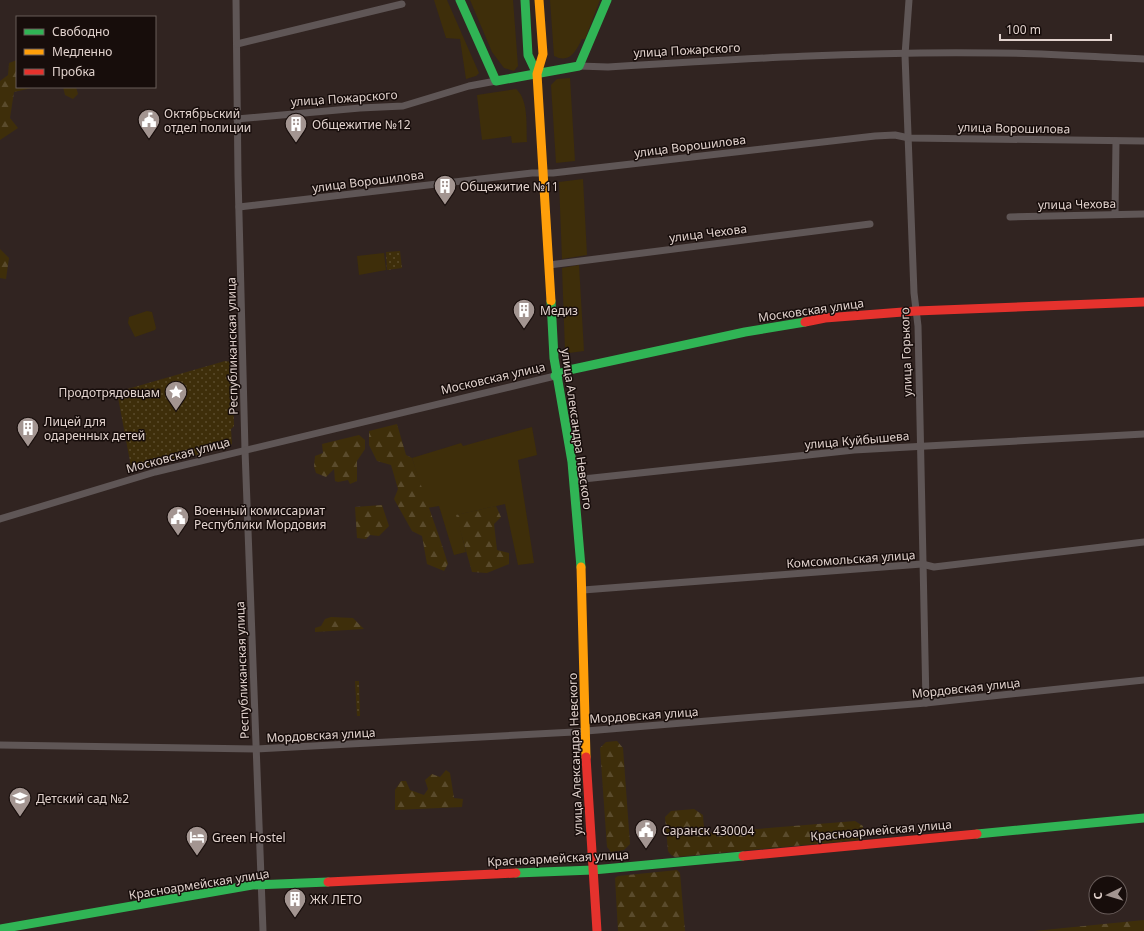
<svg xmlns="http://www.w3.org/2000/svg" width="1144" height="931" font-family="'Noto Sans',sans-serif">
	<defs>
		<pattern id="forest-firs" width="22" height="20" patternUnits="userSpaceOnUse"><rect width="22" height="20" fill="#3e2e0a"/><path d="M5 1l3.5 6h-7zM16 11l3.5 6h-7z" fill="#5a4b2c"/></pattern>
		<pattern id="park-dots" width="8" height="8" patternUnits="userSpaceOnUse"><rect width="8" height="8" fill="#3e2e0a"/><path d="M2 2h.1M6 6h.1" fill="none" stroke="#5a4b2c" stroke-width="1.8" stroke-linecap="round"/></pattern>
	</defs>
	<rect width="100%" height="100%" fill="#312421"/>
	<g fill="#3e2e0a">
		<path d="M 434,0 L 447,0 L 479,73 L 476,76 L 466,79 L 460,39 L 446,38 Z"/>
		<path d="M 470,0 L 513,0 L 518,66 L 514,71 L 504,68 L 492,52 Z"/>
		<path d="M 550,0 L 600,0 L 585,39 L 582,39 C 576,51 570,64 554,56 Z"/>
		<path d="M 570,78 L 575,161 L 556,163 L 551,85 L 557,79 Z"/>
		<path d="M 516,89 C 529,100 526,126 527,142 L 512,143 L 511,136 L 482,140 L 477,95 Z"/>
		<path d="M 583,179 L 587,255 L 562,259 L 559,182 Z"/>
		<path d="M 384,253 L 386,270 L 359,275 L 357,256 Z"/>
		<path d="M 579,265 L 584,351 L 569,353 L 565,350 L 562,268 Z"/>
		<path d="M 147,311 L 152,312 L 156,328 L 155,330 L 135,337 L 128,323 L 129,317 Z"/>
		<path d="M 532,427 L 537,455 L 518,460 L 534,563 L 518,565 L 505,504 L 457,515 L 466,552 L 454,555 L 439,506 L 427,508 L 412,458 L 461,443 L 463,446 Z"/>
	</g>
	<g fill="url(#forest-firs)">
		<path d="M 17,60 L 17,87 L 36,87 L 14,92 L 10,118 L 18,128 L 0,140 L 0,81 L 8,75 L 9,63 Z"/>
		<path d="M 63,87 L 76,87 L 78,94 L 73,99 L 65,95 Z"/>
		<path d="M 0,249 L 9,258 L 6,279 L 0,278 Z"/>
		<path d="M 397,424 L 406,455 L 412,458 C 423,493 437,528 448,564 L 444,571 L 427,564 L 422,536 L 412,531 L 394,499 L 398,489 L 391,465 L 377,461 L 369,445 L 369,431 Z"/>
		<path d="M 359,435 L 365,440 L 365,449 L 357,461 L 357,481 L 350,484 L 348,480 L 338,482 L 335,481 L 334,469 L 326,477 L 316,473 L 314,466 L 315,456 L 323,453 L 322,444 Z"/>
		<path d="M 382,505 L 389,526 L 379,536 L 370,535 L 366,539 L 357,538 L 355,507 Z"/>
		<path d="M 496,506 L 501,517 L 494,524 L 497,550 L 509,553 L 509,564 L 487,573 L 472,572 L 456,515 Z"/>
		<path d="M 331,617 L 353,618 L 364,629 L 315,632 L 315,628 L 321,626 L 325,619 Z"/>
		<path d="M 617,741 L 623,748 L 630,844 L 624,850 L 611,852 L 607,847 L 600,748 L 606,742 Z"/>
		<path d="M 446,770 L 450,773 L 454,798 L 463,799 L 462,807 L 395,810 L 395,790 L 401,781 L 406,781 L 410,790 L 424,795 L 428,789 L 425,780 L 432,774 L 440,777 Z"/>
		<path d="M 694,809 L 703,815 L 704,829 L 707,833 L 855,821 L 863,826 L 863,837 L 860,840 L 675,857 L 671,855 L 668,851 L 665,817 L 671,811 Z"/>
		<path d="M 677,870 L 680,873 L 685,931 L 618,931 L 615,878 L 618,876 Z"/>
		<path d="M 1144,920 L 1144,931 L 1034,931 Z"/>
	</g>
	<g fill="url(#park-dots)">
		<path d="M 400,251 L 402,268 L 387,270 L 386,252 Z"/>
		<path d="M 225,361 L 232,362 L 234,426 L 231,429 L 232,444 L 225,448 L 132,472 L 117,392 Z"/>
		<path d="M 355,681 L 359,681 L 360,716 L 357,716 Z"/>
	</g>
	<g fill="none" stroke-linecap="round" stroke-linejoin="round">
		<g stroke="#5f5656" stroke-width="7">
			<path d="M 236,0 L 238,176 L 245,450 L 263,931"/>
			<path d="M 909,0 L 905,55 L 914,293 L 918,326 L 926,703"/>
			<path d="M 237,44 L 402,4"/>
			<path d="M 579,66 L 608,67 C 737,59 867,51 996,53 C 1045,53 1095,57 1144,59"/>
			<path d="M 237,119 L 360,108 L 403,106 L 469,86 L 496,81"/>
			<path d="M 239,207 L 532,173 L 553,173 L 875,136 L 895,135 L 909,138 L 1144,141"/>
			<path d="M 1115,214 L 1116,141"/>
			<path d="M 1010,217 L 1144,214"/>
			<path d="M 549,265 L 870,224"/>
			<path d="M 574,480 L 854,450 L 1144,434"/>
			<path d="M 0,519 L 155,472 L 555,376"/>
			<path d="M 583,590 L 922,564 L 934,567 L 1144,542"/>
			<path d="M 0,745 L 256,749 L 574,732 L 926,703 L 1144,680"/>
		</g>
		<g stroke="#30b455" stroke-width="9">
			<path d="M 460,0 L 496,81 L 579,66 L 607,0"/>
			<path d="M 525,0 L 528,55 L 537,74"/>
			<path d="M 551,301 L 554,358 L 572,462 L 581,567"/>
			<path d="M 555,376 L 569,370 L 745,332 L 805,322"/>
			<path d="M 977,834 L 1144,818"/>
			<path d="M 516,873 L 593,870 L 743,856"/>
			<path d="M 0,929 L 252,885 L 328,882"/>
		</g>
		<g stroke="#ff9f0a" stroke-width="9">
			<path d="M 539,0 L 543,54 L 537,74 L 551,301"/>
			<path d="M 581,567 L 586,757"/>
		</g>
		<g stroke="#e5322d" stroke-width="9">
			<path d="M 805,322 L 825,318 L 916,311 L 1144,302"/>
			<path d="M 586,757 L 597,931"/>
			<path d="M 743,856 L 977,834"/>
			<path d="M 328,882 L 516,873"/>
		</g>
	</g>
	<defs>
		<g id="civic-pin" transform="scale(1.15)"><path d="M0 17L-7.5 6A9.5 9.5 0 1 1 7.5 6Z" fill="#a39591" stroke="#170d0b"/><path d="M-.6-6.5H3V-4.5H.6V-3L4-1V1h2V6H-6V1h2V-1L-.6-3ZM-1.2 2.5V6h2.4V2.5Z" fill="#fff"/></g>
		<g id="building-pin" transform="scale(1.15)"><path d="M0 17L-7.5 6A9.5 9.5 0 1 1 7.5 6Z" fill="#a39591" stroke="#170d0b"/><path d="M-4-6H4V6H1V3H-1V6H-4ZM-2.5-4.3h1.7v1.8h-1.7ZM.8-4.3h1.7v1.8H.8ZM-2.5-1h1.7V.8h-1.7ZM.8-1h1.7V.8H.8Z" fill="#fff"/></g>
		<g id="sight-pin" transform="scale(1.15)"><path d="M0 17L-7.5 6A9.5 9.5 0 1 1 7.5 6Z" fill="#a39591" stroke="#170d0b"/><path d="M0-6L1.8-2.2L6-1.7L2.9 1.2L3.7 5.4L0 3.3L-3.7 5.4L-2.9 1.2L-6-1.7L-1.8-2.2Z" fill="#fff"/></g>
		<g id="school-pin" transform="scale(1.15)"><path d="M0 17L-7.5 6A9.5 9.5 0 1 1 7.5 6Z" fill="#a39591" stroke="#170d0b"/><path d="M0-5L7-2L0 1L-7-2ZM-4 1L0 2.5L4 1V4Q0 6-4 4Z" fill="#fff"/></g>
		<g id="hotel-pin" transform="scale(1.15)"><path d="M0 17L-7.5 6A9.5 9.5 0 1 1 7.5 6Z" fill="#a39591" stroke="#170d0b"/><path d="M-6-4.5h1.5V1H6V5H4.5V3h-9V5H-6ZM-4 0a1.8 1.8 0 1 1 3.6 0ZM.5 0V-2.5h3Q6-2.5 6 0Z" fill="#fff"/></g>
	</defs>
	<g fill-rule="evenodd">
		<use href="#civic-pin" x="149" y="120"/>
		<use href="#building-pin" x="296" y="124"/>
		<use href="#building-pin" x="445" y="186"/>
		<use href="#building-pin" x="524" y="310"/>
		<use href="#sight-pin" x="176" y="392"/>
		<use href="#building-pin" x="28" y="428"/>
		<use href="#civic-pin" x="178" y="517"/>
		<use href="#school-pin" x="20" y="798"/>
		<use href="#civic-pin" x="646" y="830"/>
		<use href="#hotel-pin" x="197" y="837"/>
		<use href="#building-pin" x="295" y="899"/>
	</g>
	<g text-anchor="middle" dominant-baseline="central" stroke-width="3" stroke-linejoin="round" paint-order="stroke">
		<g font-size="12" fill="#e1d2cd" stroke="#170d0b">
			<text transform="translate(687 50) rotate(-3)">улица Пожарского</text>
			<text transform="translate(344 98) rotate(-4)">улица Пожарского</text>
			<text transform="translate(1014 128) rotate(1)">улица Ворошилова</text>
			<text transform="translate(690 146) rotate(-7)">улица Ворошилова</text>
			<text transform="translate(368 181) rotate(-7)">улица Ворошилова</text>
			<text transform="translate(1077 204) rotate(-1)">улица Чехова</text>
			<text transform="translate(708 233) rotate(-7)">улица Чехова</text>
			<text transform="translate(811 310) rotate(-8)">Московская улица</text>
			<text transform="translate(232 346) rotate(-91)">Республиканская улица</text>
			<text transform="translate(906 352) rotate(-92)">улица Горького</text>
			<text transform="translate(493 378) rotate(-13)">Московская улица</text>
			<text transform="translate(577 429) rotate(82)">улица Александра Невского</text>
			<text transform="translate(857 440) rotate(-5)">улица Куйбышева</text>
			<text transform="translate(178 455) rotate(-15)">Московская улица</text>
			<text transform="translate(851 559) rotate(-4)">Комсомольская улица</text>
			<text transform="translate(242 670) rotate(-92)">Республиканская улица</text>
			<text transform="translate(966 688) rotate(-6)">Мордовская улица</text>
			<text transform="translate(644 715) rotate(-4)">Мордовская улица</text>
			<text transform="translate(321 735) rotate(-3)">Мордовская улица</text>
			<text transform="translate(575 754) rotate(-92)">улица Александра Невского</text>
			<text transform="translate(881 830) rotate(-5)">Красноармейская улица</text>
			<text transform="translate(558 858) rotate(-3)">Красноармейская улица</text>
			<text transform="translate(199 884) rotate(-9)">Красноармейская улица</text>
		</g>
		<g font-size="12" fill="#e1d2cd" stroke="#170d0b" text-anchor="start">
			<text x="164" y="113">Октябрьский<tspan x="164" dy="14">отдел полиции</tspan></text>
			<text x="312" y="124">Общежитие №12</text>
			<text x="460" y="186">Общежитие №11</text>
			<text x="540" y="310">Медиз</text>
			<text x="160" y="392" text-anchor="end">Продотрядовцам</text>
			<text x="44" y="421">Лицей для<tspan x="44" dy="14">одаренных детей</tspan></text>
			<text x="194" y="510">Военный комиссариат<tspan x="194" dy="14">Республики Мордовия</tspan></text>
			<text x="36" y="798">Детский сад №2</text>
			<text x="662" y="830">Саранск 430004</text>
			<text x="212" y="837">Green Hostel</text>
			<text x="310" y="899">ЖК ЛЕТО</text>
		</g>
	</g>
	<rect x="16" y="16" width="140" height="72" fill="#170d0b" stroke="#685c59"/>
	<rect x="24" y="29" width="20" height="6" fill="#30b455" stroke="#685c59"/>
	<text x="52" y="36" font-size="12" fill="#e1d2cd">Свободно</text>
	<rect x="24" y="49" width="20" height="6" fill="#ff9f0a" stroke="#685c59"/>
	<text x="52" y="56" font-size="12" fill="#e1d2cd">Медленно</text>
	<rect x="24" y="69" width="20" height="6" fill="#e5322d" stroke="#685c59"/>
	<text x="52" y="76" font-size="12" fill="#e1d2cd">Пробка</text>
	<g transform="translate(1108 895) rotate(265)"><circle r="19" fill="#170d0b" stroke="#685c59"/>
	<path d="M0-3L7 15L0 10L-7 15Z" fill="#a39591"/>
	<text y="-6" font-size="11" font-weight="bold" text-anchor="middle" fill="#e1d2cd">С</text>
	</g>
	<path d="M1000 34v6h111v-6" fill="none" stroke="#e1d2cd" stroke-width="2"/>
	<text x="1006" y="34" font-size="12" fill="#e1d2cd" stroke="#170d0b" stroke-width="3" paint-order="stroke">100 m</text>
</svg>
